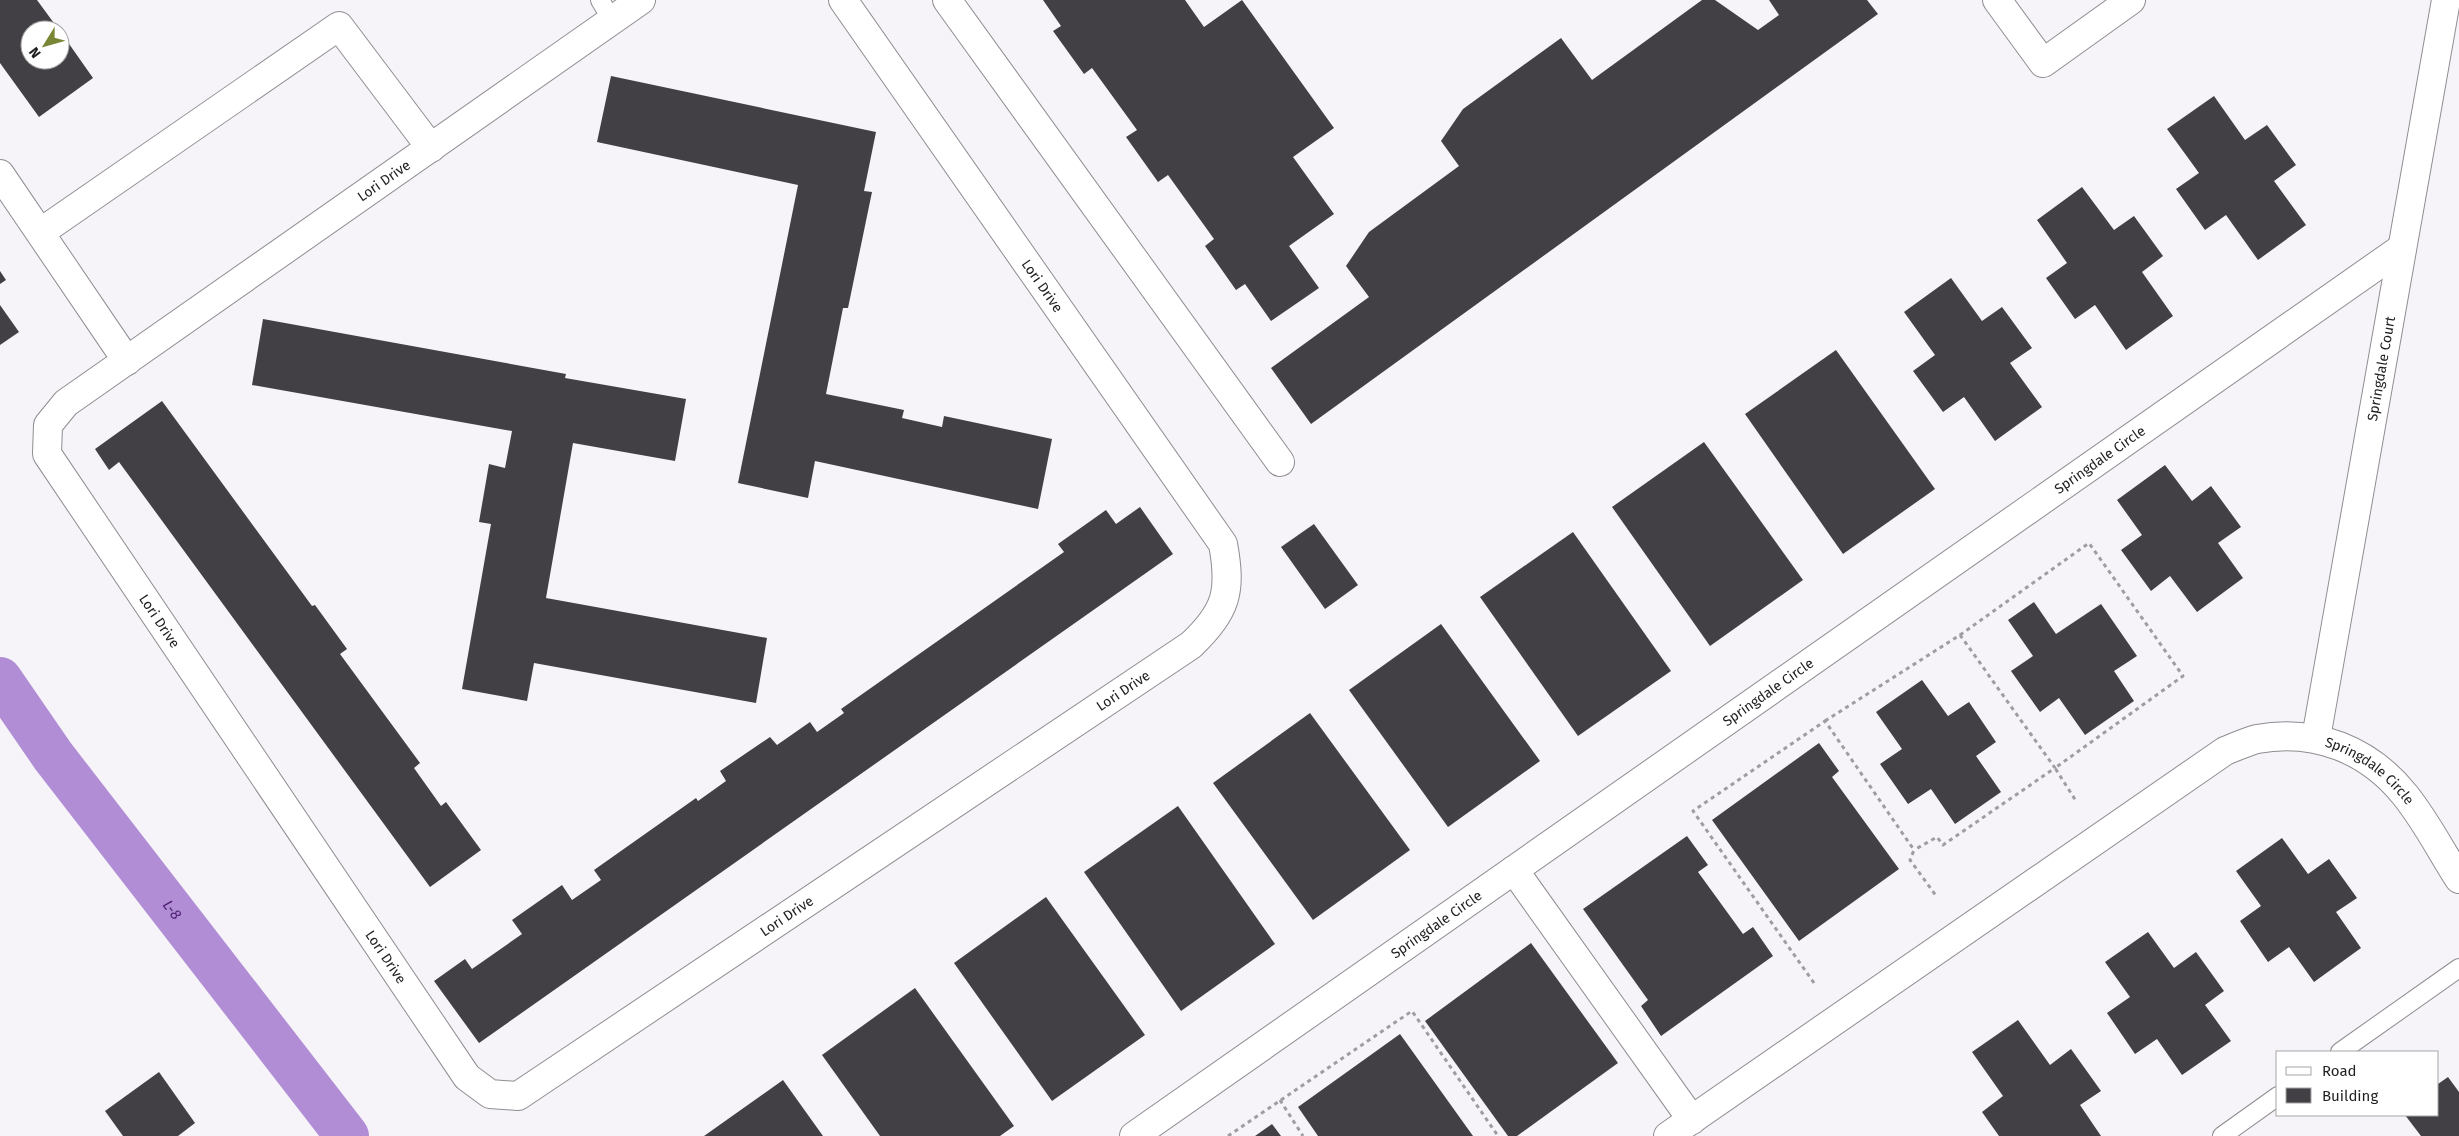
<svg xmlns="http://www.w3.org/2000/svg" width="2459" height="1136" font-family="'Fira Sans',sans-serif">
	<rect width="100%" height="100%" fill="#f6f4f8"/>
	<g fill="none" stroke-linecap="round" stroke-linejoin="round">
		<path stroke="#b08dd5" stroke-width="44" id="s1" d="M 0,679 L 53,756 L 347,1136"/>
	</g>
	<g fill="#424044">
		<path d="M 0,0 L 37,0 L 59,30 L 30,30 L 30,60 L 60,60 L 60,31 L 93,78 L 39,117 L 0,63 Z"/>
		<path d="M 1043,0 L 1185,0 L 1204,27 L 1242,0 L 1334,128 L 1293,157 L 1334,214 L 1289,246 L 1319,288 L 1271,321 L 1245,284 L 1236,290 L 1205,246 L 1214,239 L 1168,175 L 1158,182 L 1126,137 L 1137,130 L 1092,68 L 1084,74 L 1053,31 L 1061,26 Z"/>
		<path d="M 1702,0 L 1715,0 L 1758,30 L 1779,15 L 1769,0 L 1867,0 L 1878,14 L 1311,424 L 1271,368 L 1369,297 L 1346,266 L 1369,232 L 1459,166 L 1441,141 L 1463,109 L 1561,38 L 1592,80 Z"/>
		<path d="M 611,76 L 876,132 L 864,191 L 872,192 L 848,308 L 843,308 L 826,394 L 904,410 L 902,418 L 942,427 L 944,416 L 1052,439 L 1038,509 L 815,461 L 808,498 L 738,483 L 798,185 L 597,142 Z"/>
		<path d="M 2214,96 L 2245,140 L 2267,125 L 2296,165 L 2274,181 L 2306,225 L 2258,260 L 2226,215 L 2205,230 L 2176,189 L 2199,173 L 2167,129 Z"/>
		<path d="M 2082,187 L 2114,230 L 2134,216 L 2163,256 L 2142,272 L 2173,316 L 2126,350 L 2095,305 L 2075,319 L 2046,278 L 2067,263 L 2037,220 Z"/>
		<path d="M 0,271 L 6,280 L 0,284 Z"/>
		<path d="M 1951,278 L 1982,321 L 2002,307 L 2032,348 L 2010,363 L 2042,407 L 1995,441 L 1964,397 L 1943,412 L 1913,371 L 1935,355 L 1904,312 Z"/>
		<path d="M 0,305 L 19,332 L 0,345 Z"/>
		<path d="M 263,319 L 566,374 L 565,378 L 686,399 L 675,461 L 573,443 L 546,598 L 767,638 L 756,703 L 534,663 L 527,701 L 462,689 L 491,524 L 479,522 L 489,464 L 505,468 L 512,431 L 252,385 Z"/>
		<path d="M 1836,350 L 1935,489 L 1843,554 L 1745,414 Z"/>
		<path d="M 162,401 L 312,606 L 315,605 L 347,649 L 340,654 L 420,763 L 414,768 L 441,806 L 446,802 L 481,850 L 430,887 L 119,462 L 109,470 L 95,449 Z"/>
		<path d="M 1704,442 L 1803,580 L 1710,646 L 1612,507 Z"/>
		<path d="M 2165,465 L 2192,501 L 2211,486 L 2241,527 L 2218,543 L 2243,578 L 2197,612 L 2170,576 L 2151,591 L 2121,550 L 2142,535 L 2117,500 Z"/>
		<path d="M 1140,507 L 1173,554 L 479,1043 L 434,981 L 465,959 L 472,969 L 522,934 L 512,920 L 562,885 L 572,900 L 601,880 L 594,870 L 696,798 L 698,801 L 726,781 L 720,771 L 770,737 L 777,745 L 810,722 L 817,732 L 844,713 L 841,709 L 1064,552 L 1058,544 L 1106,510 L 1116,524 Z"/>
		<path d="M 1314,524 L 1358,585 L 1325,609 L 1281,547 Z"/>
		<path d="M 1573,532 L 1671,671 L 1578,736 L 1480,597 Z"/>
		<path d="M 2034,602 L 2056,634 L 2101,604 L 2137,656 L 2114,671 L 2134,701 L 2085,735 L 2059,698 L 2040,712 L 2011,671 L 2033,656 L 2008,620 Z"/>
		<path d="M 1441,624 L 1540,761 L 1448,827 L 1349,690 Z"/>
		<path d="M 1922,680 L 1948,716 L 1969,702 L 1996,742 L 1976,756 L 2001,792 L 1955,824 L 1931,789 L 1908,804 L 1880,764 L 1902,749 L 1876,712 Z"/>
		<path d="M 1310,713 L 1410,850 L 1313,920 L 1213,783 Z"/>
		<path d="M 1819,743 L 1839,771 L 1832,777 L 1899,869 L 1799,941 L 1712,820 Z"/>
		<path d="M 1178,806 L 1275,944 L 1181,1011 L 1084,872 Z"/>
		<path d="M 1687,836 L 1708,865 L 1698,872 L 1743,934 L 1753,927 L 1773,956 L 1661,1036 L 1641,1006 L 1648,1000 L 1583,909 Z"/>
		<path d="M 2282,838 L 2308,874 L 2329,859 L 2357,898 L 2336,912 L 2361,948 L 2314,982 L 2289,947 L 2268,962 L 2240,921 L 2261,906 L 2236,871 Z"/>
		<path d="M 1046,897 L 1145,1035 L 1052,1101 L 954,963 Z"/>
		<path d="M 2148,932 L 2174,968 L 2196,952 L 2224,991 L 2205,1005 L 2231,1041 L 2182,1075 L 2157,1039 L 2135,1054 L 2107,1013 L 2130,997 L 2105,962 Z"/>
		<path d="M 1531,943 L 1618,1063 L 1517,1136 L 1508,1136 L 1425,1021 Z"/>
		<path d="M 915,988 L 1014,1126 L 1000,1136 L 880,1136 L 822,1055 Z"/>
		<path d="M 2018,1020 L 2050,1065 L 2071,1049 L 2101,1091 L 2080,1105 L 2101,1136 L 1999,1136 L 1982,1112 L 2003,1096 L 1972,1052 Z"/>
		<path d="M 1400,1034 L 1473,1136 L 1318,1136 L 1298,1107 Z"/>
		<path d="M 159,1072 L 195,1123 L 178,1136 L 123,1136 L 105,1111 Z"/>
		<path d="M 2448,1077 L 2459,1092 L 2459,1136 L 2421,1136 L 2405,1115 L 2438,1115 L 2438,1084 Z"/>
		<path d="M 783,1080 L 823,1136 L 704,1136 Z"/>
		<path d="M 1272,1124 L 1281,1136 L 1255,1136 Z"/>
	</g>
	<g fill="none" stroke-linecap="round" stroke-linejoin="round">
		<g stroke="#8f8d91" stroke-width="20">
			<g id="service">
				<path d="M 600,0 L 612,20"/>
				<path d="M 2340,1052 L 2459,968"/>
				<path d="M 2222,1136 L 2278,1096"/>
			</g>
		</g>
		<g stroke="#8f8d91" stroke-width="30">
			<g id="minor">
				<path id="s2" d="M 641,0 L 66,403 L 48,425 L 47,454 L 467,1077 L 490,1094 L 518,1096 L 1191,645 C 1226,612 1232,592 1223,544 L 843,0"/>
				<path d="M 947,0 L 1280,462"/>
				<path d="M 1997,0 L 2043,63 L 2131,0"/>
				<path d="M 0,174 L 127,361"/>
				<path d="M 41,232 L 339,26 L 431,148"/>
				<path id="s3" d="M 2316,738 L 2446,0"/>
				<path d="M 1514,870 L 1692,1120"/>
				<path id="s4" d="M 1134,1136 L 2402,248"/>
				<path id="s5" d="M 1668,1136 L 2225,751 C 2235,747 2246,742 2257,739 C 2315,728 2369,750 2405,795 C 2426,821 2441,851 2459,879"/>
			</g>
		</g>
		<g stroke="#9e9da0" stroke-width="3" stroke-dasharray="4 4" stroke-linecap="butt">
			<path d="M 1960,635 L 2089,543 L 2183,676 L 2055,768 L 2076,801"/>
			<path d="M 1825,721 L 1960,635 L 2055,768 L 1943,845 L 1937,837 L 1914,850"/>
			<path d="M 1814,983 L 1693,811 L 1825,721 L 1914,850 L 1910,860 L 1937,897"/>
			<path d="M 1280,1100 L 1303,1136"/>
			<path d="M 1228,1136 L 1412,1011 L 1498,1136"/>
		</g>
		<use href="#service" stroke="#fff" stroke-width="18"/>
		<use href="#minor" stroke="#fff" stroke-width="28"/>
	</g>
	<g text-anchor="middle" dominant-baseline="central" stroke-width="5" stroke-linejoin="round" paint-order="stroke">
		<g font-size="14" fill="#1f1e20" stroke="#fff">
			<text transform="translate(384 181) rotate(-35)">Lori Drive</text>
			<text transform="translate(1042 286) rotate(55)">Lori Drive</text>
			<text stroke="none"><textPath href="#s3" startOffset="375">Springdale Court</textPath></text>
			<text stroke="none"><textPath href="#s4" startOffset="1179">Springdale Circle</textPath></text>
			<text stroke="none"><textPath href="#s2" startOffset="961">Lori Drive</textPath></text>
			<text stroke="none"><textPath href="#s2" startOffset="2296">Lori Drive</textPath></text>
			<text stroke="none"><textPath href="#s4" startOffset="774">Springdale Circle</textPath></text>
			<text stroke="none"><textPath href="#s5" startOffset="834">Springdale Circle</textPath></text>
			<text stroke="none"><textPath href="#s2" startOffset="1891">Lori Drive</textPath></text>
			<text stroke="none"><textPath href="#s4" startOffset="369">Springdale Circle</textPath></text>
			<text stroke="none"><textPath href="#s2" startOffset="1366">Lori Drive</textPath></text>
		</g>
		<g font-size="15" font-style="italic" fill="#4f1f74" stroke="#fff">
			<text stroke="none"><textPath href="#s1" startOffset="288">L-8</textPath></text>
		</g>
	</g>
	<rect x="2276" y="1051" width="162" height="65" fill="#ffffff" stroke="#a5a5a6"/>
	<rect x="2286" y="1067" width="25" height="8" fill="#ffffff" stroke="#a5a5a6"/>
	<text x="2322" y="1076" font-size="15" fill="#1f1e20">Road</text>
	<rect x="2286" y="1088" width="25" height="15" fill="#424044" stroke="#a5a5a6"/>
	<text x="2322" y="1101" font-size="15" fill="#1f1e20">Building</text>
	<g transform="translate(45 45) rotate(233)"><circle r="24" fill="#ffffff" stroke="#a5a5a6"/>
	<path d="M0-4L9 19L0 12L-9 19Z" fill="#798735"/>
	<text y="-8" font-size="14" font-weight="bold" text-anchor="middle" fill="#1f1e20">N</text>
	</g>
</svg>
